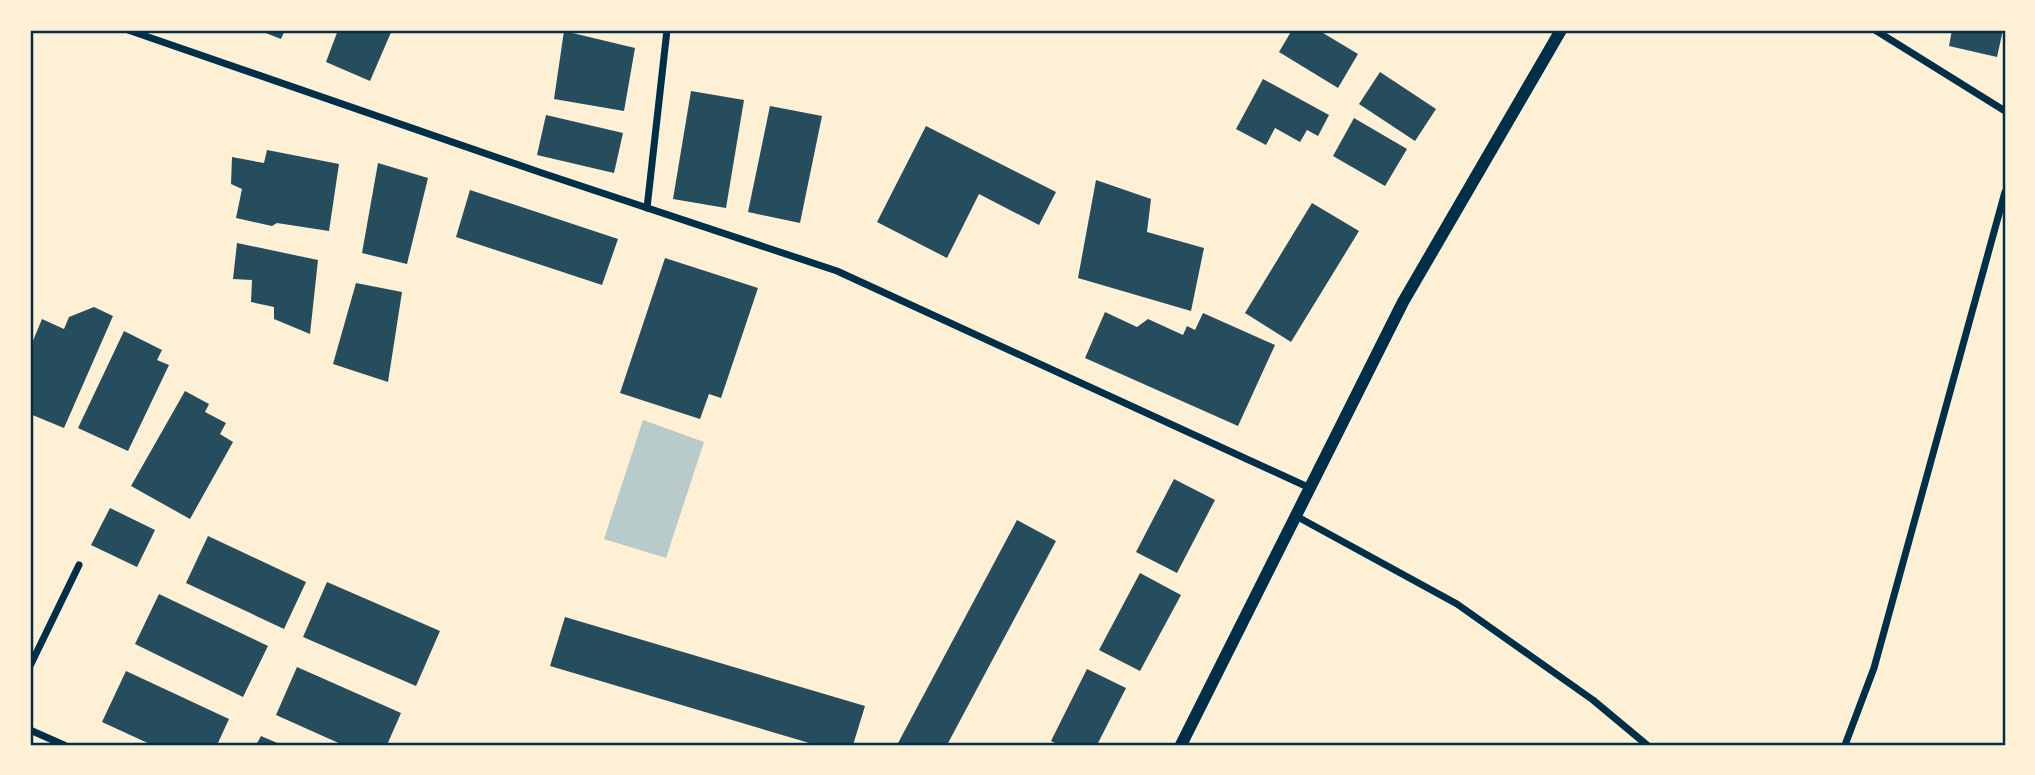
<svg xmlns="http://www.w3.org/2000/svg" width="2035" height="775" font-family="Raleway,sans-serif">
	<rect width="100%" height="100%" fill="#fdf0d5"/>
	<path fill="#b9caca" d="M 643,420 L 704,442 L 666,558 L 604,539 Z"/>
	<g fill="#264d5e">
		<path d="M 258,30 L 285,30 L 281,39 Z"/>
		<path d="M 338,30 L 392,30 L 370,81 L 326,62 Z"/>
		<path d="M 1292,30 L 1318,30 L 1358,54 L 1338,88 L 1279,52 Z"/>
		<path d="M 1952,30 L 2003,30 L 1997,57 L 1949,46 Z"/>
		<path d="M 564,31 L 635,48 L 624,111 L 554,99 Z"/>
		<path d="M 1380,72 L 1436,109 L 1415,141 L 1359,104 Z"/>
		<path d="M 1263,79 L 1329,115 L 1318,136 L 1307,130 L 1300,142 L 1275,128 L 1266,145 L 1236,129 Z"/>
		<path d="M 691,91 L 744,100 L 726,208 L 673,199 Z"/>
		<path d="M 770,106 L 822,116 L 800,223 L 748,212 Z"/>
		<path d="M 546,115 L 623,133 L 614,173 L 537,155 Z"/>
		<path d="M 1354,118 L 1407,149 L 1385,186 L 1333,156 Z"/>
		<path d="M 926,126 L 1056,192 L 1039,225 L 979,194 L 947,258 L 877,222 Z"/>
		<path d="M 267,150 L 339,164 L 329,231 L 277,223 L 272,226 L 236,218 L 242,189 L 231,184 L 232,157 L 264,163 Z"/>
		<path d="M 378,163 L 428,178 L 407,264 L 362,253 Z"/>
		<path d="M 1096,180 L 1151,199 L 1147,232 L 1204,248 L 1191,311 L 1078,278 Z"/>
		<path d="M 470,190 L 618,239 L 602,285 L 456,237 Z"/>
		<path d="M 1312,203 L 1359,231 L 1291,342 L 1245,313 Z"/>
		<path d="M 237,243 L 318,260 L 310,334 L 274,319 L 274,307 L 251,302 L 252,280 L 233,279 Z"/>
		<path d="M 665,258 L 758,288 L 721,398 L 709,394 L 700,419 L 620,393 Z"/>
		<path d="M 356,283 L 402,292 L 388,382 L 333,364 Z"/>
		<path d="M 94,307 L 113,316 L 64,428 L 30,414 L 30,348 L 42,319 L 64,329 L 69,317 Z"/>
		<path d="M 1105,312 L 1137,327 L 1148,319 L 1183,335 L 1187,326 L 1195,330 L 1203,313 L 1275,345 L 1238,426 L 1085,358 Z"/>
		<path d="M 124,331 L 162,350 L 157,360 L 169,365 L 128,451 L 78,428 Z"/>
		<path d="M 185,391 L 209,404 L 205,412 L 226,423 L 220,434 L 233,442 L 190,519 L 131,486 Z"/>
		<path d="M 1174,479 L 1215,500 L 1177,573 L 1136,552 Z"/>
		<path d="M 110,508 L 155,530 L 137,567 L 91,545 Z"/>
		<path d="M 1017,520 L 1056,541 L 947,745 L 897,745 Z"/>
		<path d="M 208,536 L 306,582 L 284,629 L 186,583 Z"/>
		<path d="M 1140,573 L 1181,595 L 1140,671 L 1099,650 Z"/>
		<path d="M 327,582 L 440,631 L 416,686 L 303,637 Z"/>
		<path d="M 159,594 L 268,646 L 243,697 L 135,644 Z"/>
		<path d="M 565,617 L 865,706 L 853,745 L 816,745 L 550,666 Z"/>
		<path d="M 297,667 L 401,713 L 387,745 L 343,745 L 276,715 Z"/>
		<path d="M 1087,669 L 1126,688 L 1097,745 L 1059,745 L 1051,741 Z"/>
		<path d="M 126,671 L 229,719 L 217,745 L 152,745 L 102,722 Z"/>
		<path d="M 261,736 L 282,745 L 256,745 Z"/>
	</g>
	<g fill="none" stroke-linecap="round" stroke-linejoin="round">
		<g stroke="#003049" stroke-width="7">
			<path d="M 128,30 L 542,173 L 837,271 L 1310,488"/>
			<path d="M 1875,30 L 2005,111"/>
			<path d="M 647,208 L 667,30"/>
			<path d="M 1296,516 L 1457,604 L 1593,700 L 1647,745"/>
			<path d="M 30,666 L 79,565"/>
			<path d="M 30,730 L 64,745"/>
			<path d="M 1845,745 L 1874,668 L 2005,192"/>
		</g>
		<path stroke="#003049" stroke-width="12" d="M 1181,745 L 1403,302 L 1561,30"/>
	</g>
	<rect width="2035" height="775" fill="none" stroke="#fdf0d5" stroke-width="63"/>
	<rect x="32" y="32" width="1972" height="712" fill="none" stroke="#003049" stroke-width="2.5"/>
</svg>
